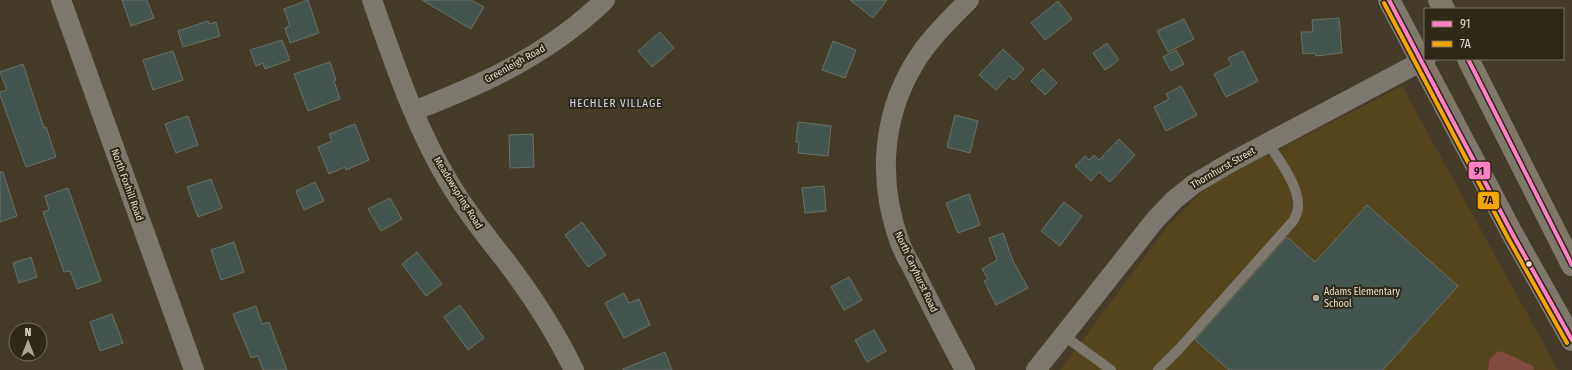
<svg xmlns="http://www.w3.org/2000/svg" width="1572" height="370" font-family="'Fira Sans Condensed',sans-serif">
	<rect width="100%" height="100%" fill="#443c28"/>
	<path fill="#54451c" d="M 1402,86 L 1558,370 L 1060,370 L 1168,226 L 1209,185 Z"/>
	<path fill="#814b40" d="M 1501,351 L 1533,366 L 1534,370 L 1488,370 L 1489,360 L 1496,353 Z"/>
	<g fill="#43554e" stroke="#6a7069">
		<path d="M 122,0 L 147,0 L 154,18 L 131,26 Z"/>
		<path d="M 308,0 L 319,33 L 290,43 L 285,28 L 290,26 L 284,9 Z"/>
		<path d="M 422,0 L 471,0 L 484,7 L 471,29 Z"/>
		<path d="M 850,0 L 887,0 L 873,18 Z"/>
		<path d="M 1058,1 L 1072,19 L 1045,40 L 1031,23 Z"/>
		<path d="M 1339,18 L 1342,53 L 1316,56 L 1315,53 L 1303,54 L 1301,32 L 1313,32 L 1312,20 Z"/>
		<path d="M 1184,19 L 1194,39 L 1168,52 L 1157,31 Z"/>
		<path d="M 208,21 L 209,24 L 216,22 L 220,36 L 183,47 L 178,31 Z"/>
		<path d="M 660,32 L 674,48 L 652,67 L 638,51 Z"/>
		<path d="M 282,40 L 290,60 L 265,69 L 263,63 L 256,66 L 250,50 Z"/>
		<path d="M 833,41 L 856,50 L 845,78 L 822,70 Z"/>
		<path d="M 1107,43 L 1119,60 L 1105,70 L 1093,53 Z"/>
		<path d="M 1003,49 L 1024,69 L 1014,80 L 1009,76 L 996,90 L 979,75 Z"/>
		<path d="M 1176,50 L 1184,64 L 1171,71 L 1163,57 Z"/>
		<path d="M 173,51 L 183,80 L 153,90 L 143,60 Z"/>
		<path d="M 1243,51 L 1258,81 L 1226,97 L 1214,74 L 1232,65 L 1228,58 Z"/>
		<path d="M 330,62 L 336,80 L 334,81 L 340,99 L 308,111 L 294,74 Z"/>
		<path d="M 23,64 L 44,128 L 46,127 L 56,157 L 26,167 L 0,95 L 0,92 L 7,90 L 0,72 Z"/>
		<path d="M 1043,69 L 1057,83 L 1045,95 L 1031,81 Z"/>
		<path d="M 1181,86 L 1197,115 L 1166,131 L 1154,107 L 1169,99 L 1166,94 Z"/>
		<path d="M 955,115 L 978,121 L 970,153 L 947,147 Z"/>
		<path d="M 188,116 L 198,145 L 176,153 L 165,124 Z"/>
		<path d="M 798,122 L 831,126 L 828,156 L 798,153 L 799,142 L 796,142 Z"/>
		<path d="M 355,124 L 369,160 L 346,170 L 345,167 L 329,174 L 318,147 L 332,141 L 329,134 Z"/>
		<path d="M 533,134 L 534,167 L 510,168 L 509,135 Z"/>
		<path d="M 1119,139 L 1135,155 L 1110,182 L 1099,172 L 1091,181 L 1075,166 L 1085,156 L 1089,160 L 1094,155 L 1099,160 Z"/>
		<path d="M 0,172 L 3,172 L 17,216 L 0,222 Z"/>
		<path d="M 211,179 L 222,208 L 198,217 L 187,187 Z"/>
		<path d="M 315,182 L 324,201 L 304,210 L 296,191 Z"/>
		<path d="M 824,186 L 826,211 L 805,213 L 802,188 Z"/>
		<path d="M 68,188 L 101,281 L 77,289 L 70,271 L 64,272 L 43,212 L 49,210 L 45,196 Z"/>
		<path d="M 969,194 L 980,225 L 958,233 L 946,203 Z"/>
		<path d="M 390,198 L 402,219 L 381,231 L 368,209 Z"/>
		<path d="M 1064,202 L 1082,216 L 1060,246 L 1041,231 Z"/>
		<path d="M 1367,205 L 1458,286 L 1383,370 L 1229,370 L 1195,340 L 1287,237 L 1315,262 Z"/>
		<path d="M 582,222 L 606,255 L 588,267 L 565,235 Z"/>
		<path d="M 1003,233 L 1013,261 L 1028,288 L 996,305 L 984,281 L 988,279 L 982,269 L 997,260 L 989,238 Z"/>
		<path d="M 234,242 L 244,272 L 221,280 L 211,250 Z"/>
		<path d="M 417,252 L 442,284 L 426,296 L 402,264 Z"/>
		<path d="M 31,257 L 37,277 L 19,283 L 13,263 Z"/>
		<path d="M 849,277 L 862,300 L 844,310 L 831,287 Z"/>
		<path d="M 624,293 L 629,303 L 639,299 L 650,325 L 624,338 L 605,303 Z"/>
		<path d="M 460,305 L 484,338 L 468,350 L 444,317 Z"/>
		<path d="M 256,306 L 262,324 L 269,322 L 287,370 L 263,370 L 258,356 L 251,358 L 233,314 Z"/>
		<path d="M 112,314 L 123,343 L 100,351 L 90,322 Z"/>
		<path d="M 874,330 L 886,351 L 867,362 L 855,340 Z"/>
		<path d="M 665,352 L 672,370 L 623,370 L 623,369 Z"/>
	</g>
	<g fill="none" stroke-linecap="round" stroke-linejoin="round">
		<g stroke="#7c786e" stroke-width="10">
			<path d="M 1063,335 L 1111,370"/>
			<path d="M 1158,370 L 1180,348 L 1294,220 C 1295,216 1298,212 1298,208 C 1300,187 1279,160 1268,143"/>
		</g>
		<g stroke="#7c786e" stroke-width="20">
			<path d="M 61,0 L 194,370"/>
			<path d="M 372,0 C 394,62 415,127 450,184 C 466,211 485,235 505,260 C 531,294 555,331 574,370"/>
			<path d="M 414,111 C 441,100 469,89 495,76 C 535,56 573,31 605,0"/>
			<path d="M 965,370 C 949,340 934,311 919,281 C 913,268 905,256 900,243 C 878,183 881,119 914,64 C 928,40 949,20 969,0"/>
			<path d="M 1036,370 L 1155,220 L 1174,200 L 1194,184 L 1226,165 L 1426,59"/>
		</g>
		<g stroke="#7d7869" stroke-width="22">
			<path d="M 1389,0 L 1513,235 L 1572,340"/>
			<path d="M 1439,0 L 1444,9"/>
			<path d="M 1468,59 L 1572,265"/>
		</g>
		<g stroke="#2f2819" stroke-width="7">
			<g id="bus-1">
				<path d="M 1389,0 L 1513,235 L 1572,340"/>
				<path d="M 1468,59 L 1572,265"/>
			</g>
		</g>
		<g stroke="#2f2819" stroke-width="7">
			<path id="bus-2" d="M 1384,3 L 1508,238 L 1567,343"/>
		</g>
		<use href="#bus-1" stroke="#ff80c5" stroke-width="4"/>
		<use href="#bus-2" stroke="#f7a600" stroke-width="4"/>
	</g>
	<circle fill="#e7dfcb" stroke="#2f2819" stroke-width="1.5" cx="1529" cy="264" r="3.5"/>
	<circle fill="#aea692" stroke="#2f2819" stroke-width="1.5" cx="1316" cy="298" r="4"/>
	<g text-anchor="middle" dominant-baseline="central" stroke-width="4" stroke-linejoin="round" paint-order="stroke">
		<g font-size="10" fill="#e7dfcb" stroke="#2f2819">
			<text transform="translate(515 64) rotate(-29)">Greenleigh Road</text>
			<text transform="translate(1223 168) rotate(-30)">Thornhurst Street</text>
			<text transform="translate(127 185) rotate(70)">North Foxhill Road</text>
			<text transform="translate(458 193) rotate(58)">Meadowspring Road</text>
			<text transform="translate(916 272) rotate(65)">North Caryhurst Road</text>
		</g>
		<g font-size="10" fill="#e7dfcb" stroke="#2f2819" text-anchor="start">
			<text x="1324" y="292">Adams Elementary<tspan x="1324" dy="12">School</tspan></text>
		</g>
		<g font-size="11" letter-spacing="1" fill="#cfdaf6" stroke="#2f2819">
			<text x="616" y="103">HECHLER VILLAGE</text>
		</g>
	</g>
	<g stroke="#2f2819" stroke-width="1.5">
		<rect x="1468" y="161" width="23" height="19" rx="4" fill="#ff80c5"/>
		<rect x="1477" y="191" width="23" height="19" rx="4" fill="#f7a600"/>
	</g>
	<g font-size="11" text-anchor="middle" font-weight="bold" fill="#111">
		<text x="1479" y="175">91</text>
		<text x="1488" y="204">7A</text>
	</g>
	<rect x="1424" y="8" width="140" height="52" fill="#2f2819" stroke="#797160"/>
	<rect x="1432" y="21" width="20" height="6" fill="#ff80c5" stroke="#797160"/>
	<text x="1460" y="28" font-size="12" fill="#e7dfcb">91</text>
	<rect x="1432" y="41" width="20" height="6" fill="#f7a600" stroke="#797160"/>
	<text x="1460" y="48" font-size="12" fill="#e7dfcb">7A</text>
	<g transform="translate(28 342)"><circle r="19" fill="#2f2819" stroke="#797160"/>
	<path d="M0-3L7 15L0 10L-7 15Z" fill="#aea692"/>
	<text y="-6" font-size="11" font-weight="bold" text-anchor="middle" fill="#e7dfcb">N</text>
	</g>
</svg>
